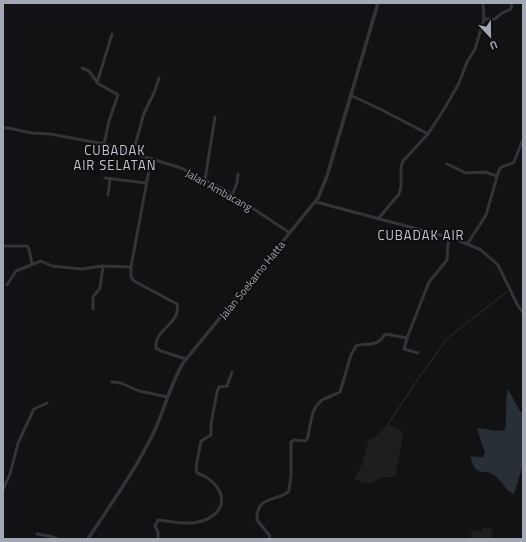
<svg xmlns="http://www.w3.org/2000/svg" width="526" height="542" font-family="'Titillium Web',sans-serif">
	<rect width="100%" height="100%" fill="#121214"/>
	<g fill="#1e1e21">
		<path d="M 388,424 L 398,428 L 401,431 L 403,436 L 395,477 L 384,477 L 369,484 L 354,480 L 362,464 L 369,439 L 374,438 Z"/>
		<path d="M 482,528 L 493,529 L 492,539 L 471,539 L 472,530 L 481,532 Z"/>
	</g>
	<path fill="#292f37" d="M 508,389 L 520,411 L 523,413 L 523,465 L 514,494 C 504,490 502,479 492,474 C 486,470 481,475 475,468 C 472,464 471,460 471,456 L 478,457 L 483,457 L 485,453 L 477,428 L 498,431 L 505,430 C 507,416 505,403 508,389 Z"/>
	<g fill="none" stroke-linecap="round" stroke-linejoin="round">
		<path stroke="#292f37" stroke-width="1" d="M 388,424 L 421,375 L 444,343 L 446,339 L 507,292"/>
		<g stroke="#333339" stroke-width="3">
			<path d="M 484,19 L 495,19 L 502,13 L 511,9 L 512,3"/>
			<path d="M 82,68 L 89,71 L 97,82"/>
			<path d="M 350,95 L 382,110 L 428,134 L 446,106 L 459,83 L 467,62 L 475,49 L 484,19 L 483,3"/>
			<path d="M 3,128 L 8,128 L 32,133 L 50,134 L 104,144 L 181,168 L 225,190 L 290,233"/>
			<path d="M 104,144 L 109,121 L 118,95 L 115,93 L 97,83 L 112,34"/>
			<path d="M 133,153 L 144,113 L 154,93 L 159,78"/>
			<path d="M 151,159 L 131,267 L 131,277 L 134,281 L 177,304 C 182,323 153,330 156,348 L 161,351 L 186,359"/>
			<path d="M 447,164 L 466,173 L 485,172 L 497,176"/>
			<path d="M 105,178 L 146,183"/>
			<path d="M 205,180 L 215,117"/>
			<path d="M 108,195 L 110,179"/>
			<path d="M 232,195 L 237,183 L 238,174"/>
			<path d="M 316,202 L 455,239 L 481,250 L 498,265 L 518,306 L 523,312"/>
			<path d="M 378,219 L 399,194 L 401,187 L 401,167 L 403,161 L 428,134"/>
			<path d="M 468,243 L 486,215 L 499,170 C 503,164 509,166 514,162 L 523,139"/>
			<path d="M 3,246 L 27,246 L 29,249 L 32,264"/>
			<path d="M 7,285 L 16,271 L 41,261 L 52,266 L 81,269 L 103,266 L 131,267"/>
			<path d="M 93,309 L 93,297 L 100,288 L 103,266"/>
			<path d="M 407,338 L 404,349 L 418,353"/>
			<path d="M 112,382 L 121,383 L 139,391 L 168,397"/>
			<path d="M 3,490 L 10,474 L 18,443 L 34,409 L 47,403"/>
			<path d="M 37,534 L 49,536 L 58,539"/>
			<path d="M 158,539 L 158,532 L 155,526 L 158,520 C 171,521 186,525 198,522 C 233,514 226,483 197,473 L 196,467 L 201,441 L 211,435 L 211,424 L 217,392 L 219,387 L 227,386 L 232,372"/>
			<path d="M 269,539 L 270,536 L 257,520 C 256,494 279,502 289,491 L 291,475 L 291,442 L 294,440 L 305,441 L 307,439 C 311,427 310,409 322,400 C 328,397 334,395 340,392 L 351,355 L 356,346 C 364,343 373,346 379,341 C 383,339 382,336 386,334 L 407,338 L 429,282 L 447,260 L 448,244 L 450,237"/>
		</g>
		<path stroke="#333339" stroke-width="3.5" d="M 88,539 C 110,505 135,471 153,434 C 164,411 170,385 183,363 L 318,198 L 327,176 L 378,3"/>
	</g>
	<g text-anchor="middle" dominant-baseline="central" stroke-width="3.5" stroke-linejoin="round" paint-order="stroke">
		<g font-size="11" fill="#a4a7b4" stroke="#0d0d0f">
			<text transform="translate(219 190) rotate(29)">Jalan Ambacang</text>
			<text transform="translate(252 280) rotate(-51)">Jalan Soekarno Hatta</text>
		</g>
		<g font-size="13" letter-spacing="1" fill="#c4c6d0" stroke="#0d0d0f">
			<text x="115" y="150">CUBADAK<tspan x="115" dy="15">AIR SELATAN</tspan></text>
			<text x="421" y="235">CUBADAK AIR</text>
		</g>
	</g>
	<rect width="526" height="542" fill="none" stroke="#a4a7b4" stroke-width="8"/>
	<g transform="translate(490 36) rotate(158)" stroke="#0d0d0f" stroke-width="3" paint-order="stroke">
	<path d="M0-3L7 15L0 10L-7 15Z" fill="#a4a7b4"/>
	<text y="-6" font-size="11" font-weight="bold" text-anchor="middle" fill="#a4a7b4">U</text>
	</g>
</svg>
